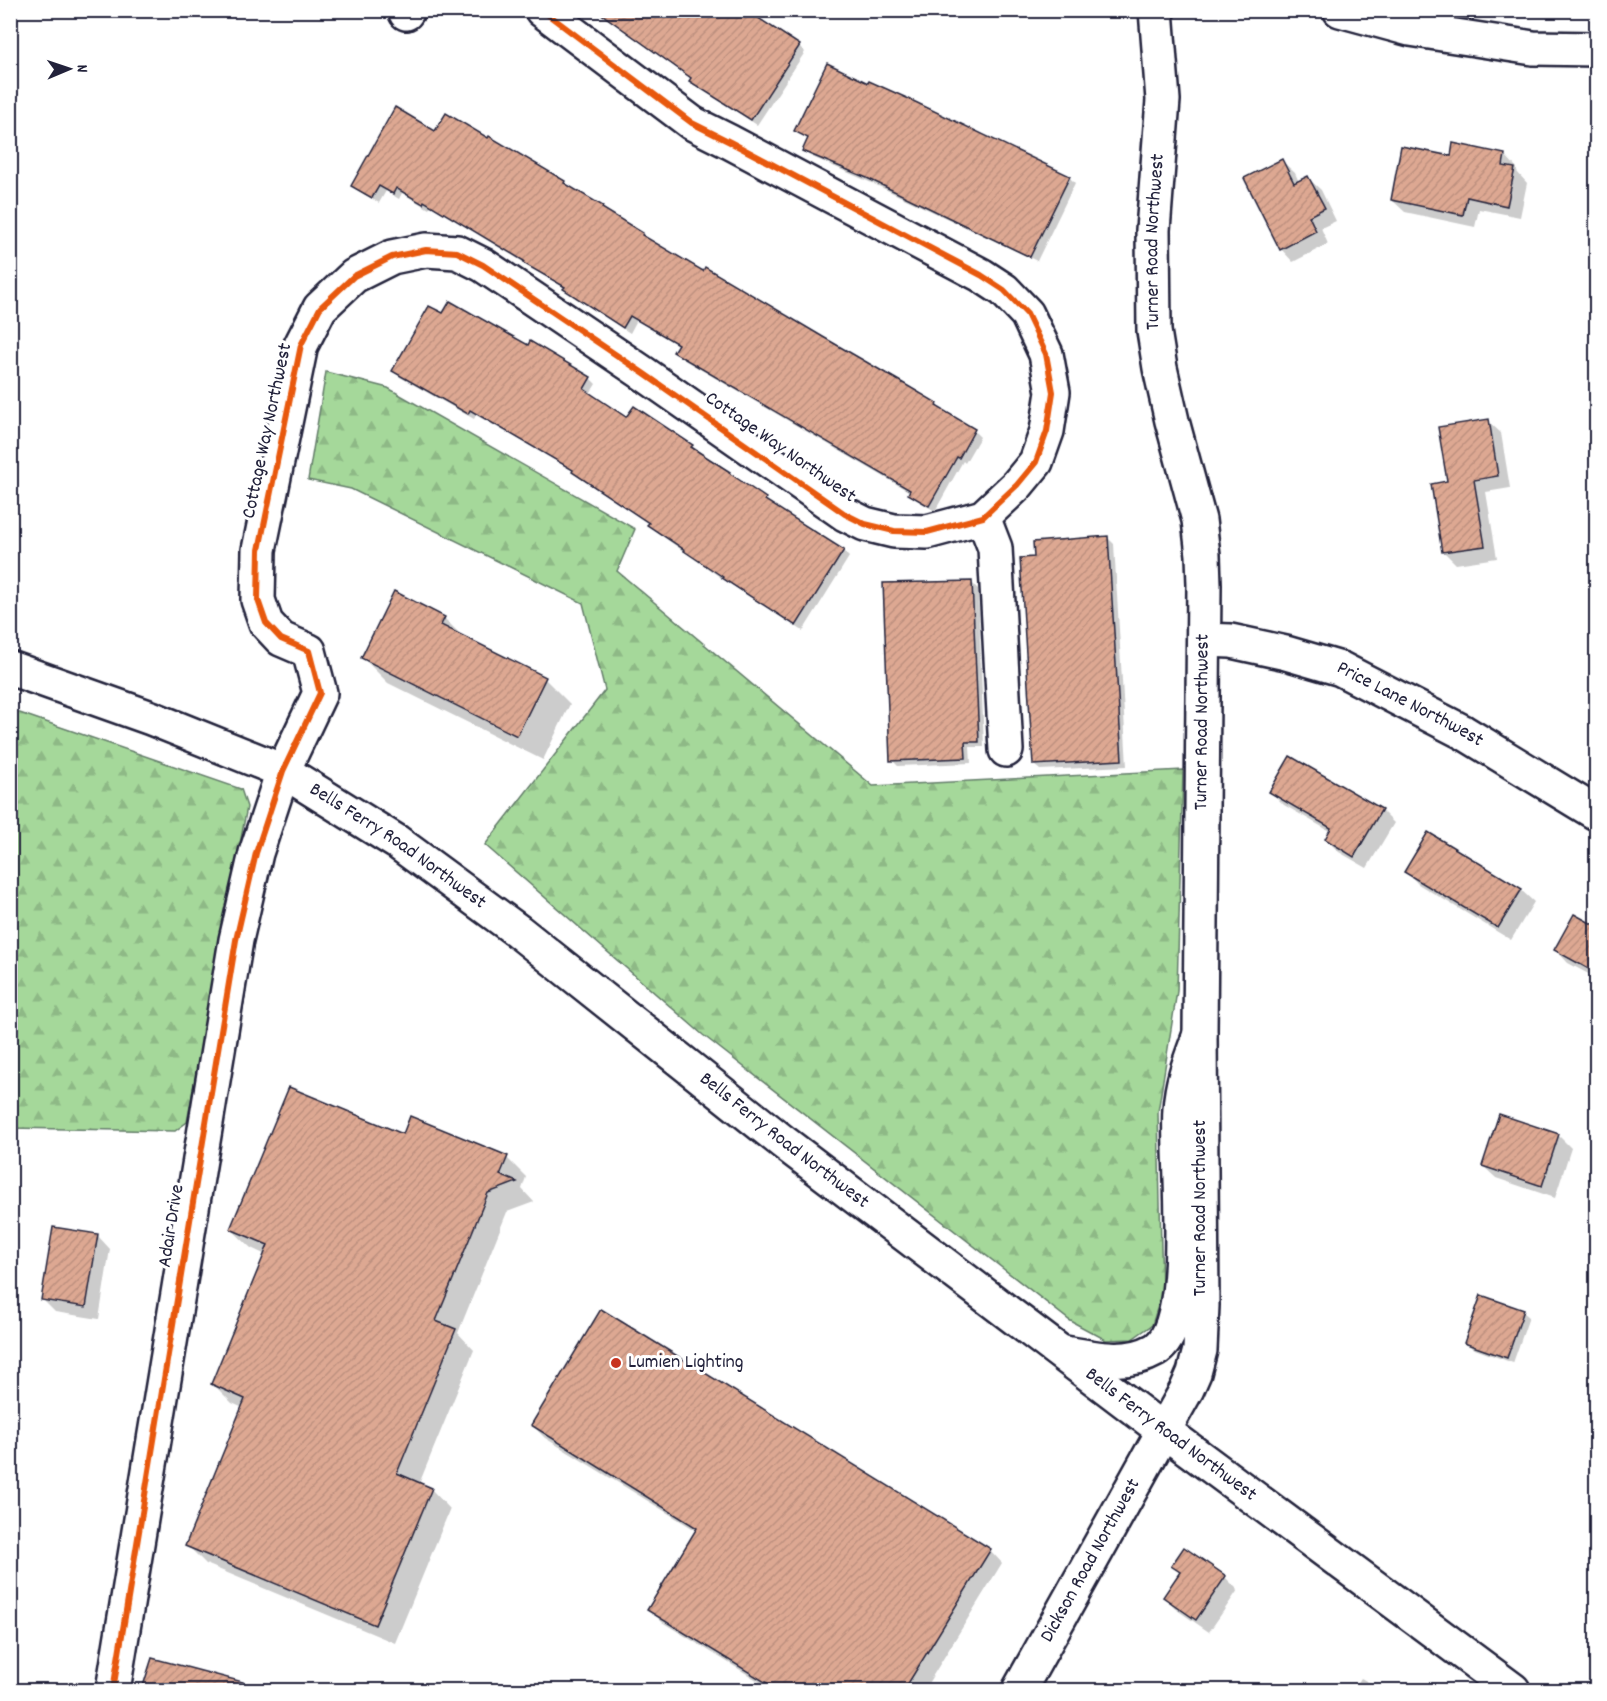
<svg xmlns="http://www.w3.org/2000/svg" width="1607" height="1701" font-family="Dekko,sans-serif">
	<defs>
		<pattern id="forest-firs" width="22" height="20" patternUnits="userSpaceOnUse" patternTransform="scale(1.5)"><rect width="22" height="20" fill="#a5d89a"/><path d="M5 1l3.5 6h-7zM16 11l3.5 6h-7z" fill="#8eb986"/></pattern>
		<pattern id="building-hatch" width="6" height="6" patternUnits="userSpaceOnUse" patternTransform="scale(1.5)"><rect width="6" height="6" fill="#dda892"/><path d="M-1 1l2-2M0 6l6-6M5 7l2-2" fill="none" stroke="#bd907f"/></pattern>
	</defs>
	<rect width="100%" height="100%" fill="#fff"/>
	<filter id="ink" filterUnits="userSpaceOnUse"><feTurbulence type="fractalNoise" baseFrequency=".0167" numOctaves="2"/><feDisplacementMap in="SourceGraphic" scale="12" xChannelSelector="R" yChannelSelector="G"/><feConvolveMatrix kernelMatrix="1 2 1 2 8 2 1 2 1" color-interpolation-filters="sRGB"/></filter>
	<g filter="url(#ink)">
		<g fill="url(#forest-firs)" stroke="#647d6a" stroke-width="1.5">
			<path d="M 326,372 L 388,388 L 635,529 L 617,571 L 873,786 L 1183,770 L 1177,991 L 1158,1112 L 1162,1293 L 1152,1325 L 1132,1339 L 1106,1340 L 1069,1320 L 703,1035 L 485,845 L 605,690 L 583,603 L 351,489 L 308,480 Z"/>
			<path d="M 11,710 L 241,789 L 247,807 L 187,1122 L 175,1131 L 11,1128 Z"/>
		</g>
		<g fill="#0003">
			<path d="M 595,10 L 744,10 L 799,46 L 805,52 L 757,125 L 697,86 L 691,81 L 692,79 Z"/>
			<path d="M 909,100 L 1069,177 L 1075,183 L 1037,261 L 874,184 L 810,156 L 804,150 L 809,140 L 796,131 Z"/>
			<path d="M 436,133 L 564,182 L 608,213 L 643,234 L 649,240 L 936,404 L 942,411 L 974,431 L 980,437 L 965,463 L 963,461 L 935,511 L 915,499 L 910,493 L 910,492 L 681,358 L 675,352 L 679,346 L 637,320 L 630,333 L 571,295 L 566,288 L 431,206 L 429,209 L 402,193 L 399,199 L 386,191 L 379,203 L 359,191 L 353,185 Z"/>
			<path d="M 1505,155 L 1517,168 L 1517,172 L 1527,183 L 1520,217 L 1479,209 L 1475,227 L 1405,212 L 1392,200 L 1452,158 Z"/>
			<path d="M 1282,161 L 1295,173 L 1299,182 L 1308,178 L 1321,190 L 1336,221 L 1321,228 L 1328,244 L 1293,262 L 1281,249 Z"/>
			<path d="M 444,315 L 529,347 L 590,378 L 596,384 L 589,395 L 627,420 L 634,408 L 692,446 L 771,505 L 843,551 L 849,557 L 803,631 L 730,584 L 655,531 L 650,524 L 580,478 L 574,471 L 476,415 L 474,419 L 400,377 L 394,371 Z"/>
			<path d="M 1488,421 L 1501,433 L 1510,488 L 1486,492 L 1497,558 L 1456,564 L 1444,552 L 1449,482 Z"/>
			<path d="M 1108,538 L 1114,544 L 1127,766 L 1040,770 L 1034,765 L 1036,558 Z"/>
			<path d="M 972,583 L 978,589 L 984,747 L 970,747 L 971,763 L 898,766 L 892,760 Z"/>
			<path d="M 444,618 L 464,638 L 545,679 L 570,704 L 543,760 L 388,683 L 363,658 Z"/>
			<path d="M 1271,792 L 1381,810 L 1394,823 L 1367,868 L 1339,852 L 1326,839 L 1331,832 L 1284,805 Z"/>
			<path d="M 1406,871 L 1521,890 L 1534,902 L 1511,940 L 1418,884 Z"/>
			<path d="M 1574,916 L 1596,928 L 1596,978 L 1568,963 L 1556,950 Z"/>
			<path d="M 1558,1135 L 1571,1148 L 1555,1198 L 1496,1178 L 1483,1166 Z"/>
			<path d="M 404,1136 L 507,1158 L 526,1177 L 522,1189 L 534,1202 L 507,1212 L 458,1333 L 474,1350 L 419,1484 L 431,1489 L 450,1509 L 395,1643 L 206,1564 L 187,1545 L 243,1408 L 232,1403 L 213,1384 L 266,1255 L 251,1248 L 231,1229 Z"/>
			<path d="M 98,1236 L 110,1249 L 99,1319 L 55,1312 L 42,1299 Z"/>
			<path d="M 1523,1312 L 1529,1317 L 1513,1363 L 1472,1348 L 1466,1342 Z"/>
			<path d="M 532,1425 L 990,1550 L 1002,1563 L 924,1690 L 773,1690 L 662,1622 L 649,1609 L 697,1531 L 545,1438 Z"/>
			<path d="M 1185,1549 L 1225,1577 L 1238,1590 L 1209,1632 L 1177,1610 L 1165,1597 L 1181,1574 L 1173,1566 Z"/>
			<path d="M 153,1660 L 254,1686 L 259,1690 L 150,1690 L 145,1686 Z"/>
			<path d="M 1361,1678 L 1382,1690 L 1353,1690 Z"/>
		</g>
		<g fill="url(#building-hatch)" stroke="#22223b" stroke-width="1.5">
			<path d="M 596,10 L 746,10 L 800,45 L 751,120 L 689,81 L 691,78 Z"/>
			<path d="M 827,63 L 868,83 L 869,81 L 909,99 L 1070,176 L 1030,257 L 867,178 L 802,151 L 808,138 L 794,131 Z"/>
			<path d="M 395,107 L 435,131 L 446,113 L 488,138 L 489,136 L 565,181 L 564,183 L 603,206 L 602,208 L 643,233 L 642,235 L 703,271 L 705,267 L 823,337 L 901,382 L 937,403 L 936,406 L 975,429 L 959,458 L 957,457 L 929,506 L 908,494 L 910,490 L 673,352 L 678,344 L 630,316 L 623,328 L 563,289 L 565,287 L 523,263 L 524,261 L 424,201 L 423,204 L 396,188 L 393,194 L 379,186 L 372,198 L 351,186 Z"/>
			<path d="M 1453,143 L 1505,154 L 1503,166 L 1515,168 L 1507,206 L 1467,197 L 1463,215 L 1391,200 L 1401,146 L 1451,156 Z"/>
			<path d="M 1282,159 L 1294,183 L 1308,176 L 1325,208 L 1309,216 L 1316,231 L 1280,250 L 1244,178 Z"/>
			<path d="M 450,301 L 528,345 L 530,341 L 591,377 L 584,389 L 626,417 L 634,406 L 693,445 L 691,447 L 730,472 L 729,473 L 766,498 L 765,500 L 844,550 L 796,626 L 722,578 L 723,577 L 684,551 L 685,550 L 647,525 L 649,523 L 572,472 L 573,470 L 470,410 L 468,414 L 392,371 L 429,306 L 443,313 Z"/>
			<path d="M 1489,419 L 1498,476 L 1474,480 L 1485,546 L 1442,552 L 1431,484 L 1447,481 L 1438,427 Z"/>
			<path d="M 1108,536 L 1122,760 L 1033,765 L 1020,558 L 1034,557 L 1033,542 Z"/>
			<path d="M 972,581 L 979,742 L 965,742 L 966,758 L 890,761 L 883,583 Z"/>
			<path d="M 394,591 L 445,617 L 441,625 L 546,677 L 517,736 L 361,658 Z"/>
			<path d="M 1290,756 L 1382,809 L 1354,857 L 1325,839 L 1331,828 L 1269,792 Z"/>
			<path d="M 1428,832 L 1522,889 L 1498,928 L 1404,872 Z"/>
			<path d="M 1574,914 L 1596,926 L 1596,973 L 1554,950 Z"/>
			<path d="M 289,1087 L 403,1134 L 410,1116 L 508,1156 L 500,1175 L 517,1182 L 488,1193 L 436,1321 L 456,1329 L 397,1473 L 432,1488 L 375,1625 L 185,1546 L 245,1399 L 211,1384 L 268,1245 L 230,1229 Z"/>
			<path d="M 1499,1114 L 1559,1134 L 1542,1186 L 1482,1166 Z"/>
			<path d="M 53,1227 L 98,1234 L 86,1307 L 41,1300 Z"/>
			<path d="M 1481,1295 L 1524,1310 L 1507,1358 L 1464,1343 Z"/>
			<path d="M 601,1309 L 991,1549 L 904,1690 L 778,1690 L 647,1610 L 697,1528 L 531,1425 Z"/>
			<path d="M 1184,1547 L 1226,1576 L 1196,1620 L 1163,1597 L 1180,1572 L 1171,1566 Z"/>
			<path d="M 152,1658 L 243,1682 L 242,1690 L 157,1690 L 143,1686 Z"/>
		</g>
		<g fill="none" stroke-linecap="round" stroke-linejoin="round">
			<g stroke="#22223b" stroke-width="38">
				<g id="minor">
					<path d="M 1340,10 L 1410,29 L 1533,48 L 1596,49"/>
					<path d="M 406,13 L 408,10"/>
					<path d="M 983,517 L 995,548 L 1006,750"/>
					<path id="s1" d="M 1204,640 L 1231,641 L 1286,653 L 1341,669 L 1463,732 L 1596,813"/>
					<path d="M 113,1690 L 236,940 L 256,853 L 283,771 L 320,693 L 309,651 L 281,639 L 266,623 L 258,600 L 259,550 L 301,345 L 320,308 L 354,276 L 392,257 L 426,250 L 457,252 L 483,265 L 643,373 L 845,514 L 865,524 L 894,531 L 927,532 L 983,517 L 1017,485 L 1036,462 L 1047,431 L 1053,392 L 1046,354 L 1027,314 L 1004,290 L 981,275 L 730,142 L 692,123 L 542,10"/>
					<path id="s2" d="M 1019,1690 L 1187,1389 L 1194,1373 L 1200,1350 L 1202,1305 L 1200,1034 L 1204,585 L 1203,555 L 1199,520 L 1172,421 L 1160,368 L 1154,331 L 1153,230 L 1163,100 L 1156,10"/>
				</g>
			</g>
			<g stroke="#22223b" stroke-width="38">
				<g id="secondary">
					<path id="s3" d="M 10,668 L 151,718 L 283,771 L 397,842 L 518,931 L 783,1142 L 1164,1431 L 1513,1690"/>
					<path d="M 1065,1353 C 1095,1358 1127,1366 1155,1350 C 1198,1325 1176,1157 1180,1109 C 1182,1080 1190,1061 1200,1034"/>
				</g>
			</g>
			<use href="#minor" stroke="#fff" stroke-width="33"/>
			<use href="#secondary" stroke="#fff" stroke-width="33"/>
			<g stroke="#fff" stroke-width="10">
				<path id="cycleway" d="M 113,1690 L 236,940 L 256,853 L 283,771 L 320,693 L 309,651 L 281,639 L 266,623 L 258,600 L 259,550 L 301,345 L 320,308 L 354,276 L 392,257 L 426,250 L 457,252 L 483,265 L 643,373 L 845,514 L 865,524 L 894,531 L 927,532 L 983,517 L 1017,485 L 1036,462 L 1047,431 L 1053,392 L 1046,354 L 1027,314 L 1004,290 L 981,275 L 730,142 L 692,123 L 542,10"/>
			</g>
			<use href="#cycleway" stroke="#e8590c" stroke-width="6"/>
		</g>
	</g>
	<circle fill="#c8321e" stroke="#fff" stroke-width="2" cx="616" cy="1363" r="6"/>
	<g text-anchor="middle" dominant-baseline="central" stroke-width="6" stroke-linejoin="round" paint-order="stroke">
		<g font-size="20" fill="#22223b" stroke="#fff">
			<text stroke="none"><textPath href="#s2" startOffset="1500">Turner Road Northwest</textPath></text>
			<text transform="translate(268 431) rotate(-78)">Cottage Way Northwest</text>
			<text transform="translate(780 448) rotate(35)">Cottage Way Northwest</text>
			<text stroke="none"><textPath href="#s1" startOffset="218">Price Lane Northwest</textPath></text>
			<text stroke="none"><textPath href="#s2" startOffset="1014">Turner Road Northwest</textPath></text>
			<text stroke="none"><textPath href="#s3" startOffset="429">Bells Ferry Road Northwest</textPath></text>
			<text stroke="none"><textPath href="#s3" startOffset="915">Bells Ferry Road Northwest</textPath></text>
			<text transform="translate(1201 1208) rotate(-90)">Turner Road Northwest</text>
			<text transform="translate(172 1226) rotate(-81)">Adair Drive</text>
			<text stroke="none"><textPath href="#s3" startOffset="1401">Bells Ferry Road Northwest</textPath></text>
			<text stroke="none"><textPath href="#s2" startOffset="148">Dickson Road Northwest</textPath></text>
		</g>
		<g font-size="20" fill="#22223b" stroke="#fff" text-anchor="start">
			<text x="628" y="1363">Lumien Lighting</text>
		</g>
	</g>
	<rect width="1607" height="1701" fill="none" stroke="#fff" stroke-width="36"/>
	<rect x="18" y="18" width="1571" height="1665" fill="none" stroke="#22223b" stroke-width="2" filter="url(#ink)"/>
	<g transform="translate(69 69) rotate(88)" stroke="#ffffff" stroke-width="4.5" paint-order="stroke">
	<path d="M0-4.5L10 22L0 15L-10 22Z" fill="#22223b"/>
	<text y="-9" font-size="16" font-weight="bold" text-anchor="middle" fill="#22223b">N</text>
	</g>
</svg>
